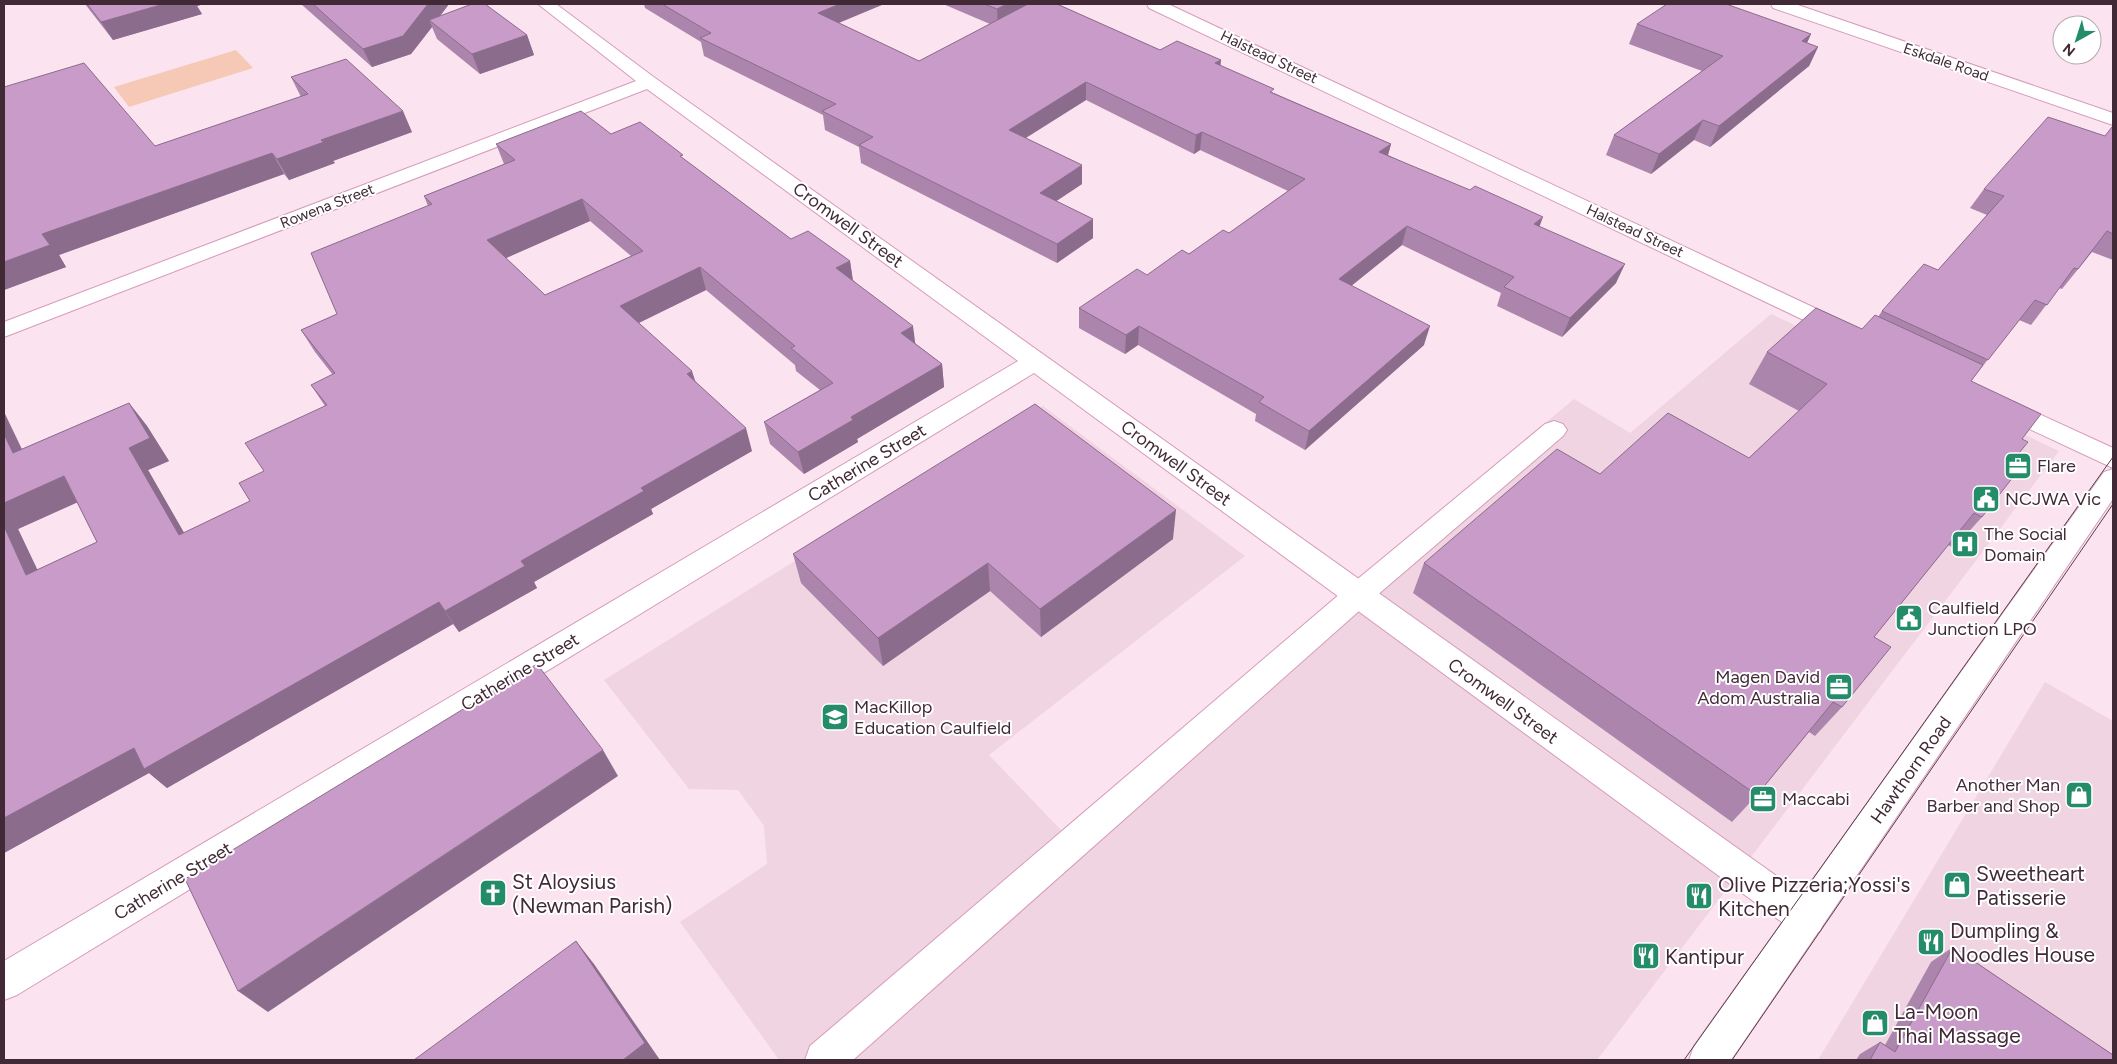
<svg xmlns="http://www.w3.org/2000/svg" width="2117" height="1064" font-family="Figtree,sans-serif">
	<rect width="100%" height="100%" fill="#fce3f0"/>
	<g fill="#f0d4e2">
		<path d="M 1771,314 L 2059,451 L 1597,1060 L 779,1060 L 680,922 L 767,864 L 764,826 L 738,790 L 689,789 L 604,680 L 1043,406 L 1245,556 L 989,755 L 1061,830 L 1574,399 L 1630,433 Z"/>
		<path d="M 2045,682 L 2113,721 L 2113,1060 L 1818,1060 Z"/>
	</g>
	<path fill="#f5c9b6" d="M 236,50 L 253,68 L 129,107 L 114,87 Z"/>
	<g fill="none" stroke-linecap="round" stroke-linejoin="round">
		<g stroke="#d69bbb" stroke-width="2">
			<path id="service" d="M 1554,421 L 1563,424 L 1567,430 L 1563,436 L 1368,603 L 853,1060 L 805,1060 L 810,1046 L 1348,587 L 1545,424 Z"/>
		</g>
		<g stroke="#d69bbb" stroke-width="2">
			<g id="minor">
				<path d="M 538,4 L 556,4 L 655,78 L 1820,907 L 1825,919 L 1820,931 L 1807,936 L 1794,931 L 1034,373 L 17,995 L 4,1000 L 4,961 L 1018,361 L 647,89 L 4,337 L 4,322 L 636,81 Z"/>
				<path d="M 1147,4 L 1168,4 L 1851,325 L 1855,330 L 1851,335 L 1843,337 L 1835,335 L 1149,8 Z"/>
				<path d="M 1771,4 L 1795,4 L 2113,113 L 2113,125 L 1773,8 Z"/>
				<path d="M 2002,397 L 2113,448 L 2113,468 L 1993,412 L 1990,406 L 1993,400 Z"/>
			</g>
		</g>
		<g stroke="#d69bbb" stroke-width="2">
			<path id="secondary" d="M 2113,469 L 2113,499 L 1731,1060 L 1689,1060 L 1694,1046 L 2104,472 Z"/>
		</g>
		<use href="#service" fill="#fff" fill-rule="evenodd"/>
		<use href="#minor" fill="#fff" fill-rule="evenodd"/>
		<use href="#secondary" fill="#fff" fill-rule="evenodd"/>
		<g stroke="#563f4b" stroke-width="1">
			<path d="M 1684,1060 L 2113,457"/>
			<path d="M 1732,1060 L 2113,504"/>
		</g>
	</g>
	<g fill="#ac85ac" fill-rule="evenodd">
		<path d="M 85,4 L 204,4 L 197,6 L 202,14 L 113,40 Z"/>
		<path d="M 301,4 L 449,4 L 440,16 L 527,35 L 534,55 L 480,74 L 437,39 L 432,27 L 411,54 L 372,67 Z"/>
		<path d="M 643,4 L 884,4 L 839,23 L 919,61 L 990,24 L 943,4 L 1057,4 L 1160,50 L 1221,60 L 1220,66 L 1274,93 L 1391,144 L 1388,155 L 1540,227 L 1616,283 L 1562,337 L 1497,306 L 1501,293 L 1402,245 L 1351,286 L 1424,345 L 1305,450 L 1255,421 L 1256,414 L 1138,345 L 1125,354 L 1079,328 L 1079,308 L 1147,275 L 1229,233 L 1288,191 L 1200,150 L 1194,154 L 1086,100 L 1026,138 L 1082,184 L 1056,201 L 1093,219 L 1093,238 L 1057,263 L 861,163 L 859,147 L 825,130 L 823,115 L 704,56 L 701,42 L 645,8 L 644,4 Z"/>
		<path d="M 1637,24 L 1811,34 L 1807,43 L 1818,47 L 1809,66 L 1710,147 L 1694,140 L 1651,174 L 1606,155 L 1614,135 L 1702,71 L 1629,44 Z"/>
		<path d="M 291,77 L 412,132 L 333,161 L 335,163 L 289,180 L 284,174 L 59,255 L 66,267 L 4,290 L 4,87 L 155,146 L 301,97 Z"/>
		<path d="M 2113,128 L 2113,260 L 2092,252 L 2062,289 L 2059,288 L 2031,325 L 2019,320 L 1971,381 L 2022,439 L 2015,458 L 1982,517 L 1954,548 L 1948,545 L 1874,637 L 1842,707 L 1815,736 L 1809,732 L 1757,795 L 1732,822 L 1413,593 L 1424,563 L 1600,474 L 1749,458 L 1799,411 L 1749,384 L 1767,352 L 1862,329 L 1878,317 L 1882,311 L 1938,270 L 1987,215 L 1970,208 L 1984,189 L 2105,136 Z"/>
		<path d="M 611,134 L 685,160 L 791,239 L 850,261 L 853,280 L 916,344 L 942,364 L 944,387 L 857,439 L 858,442 L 804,474 L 770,444 L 764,422 L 820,390 L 796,371 L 795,365 L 706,290 L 639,323 L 696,382 L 752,451 L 651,509 L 653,514 L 534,582 L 537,588 L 459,632 L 453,624 L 167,788 L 149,773 L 4,853 L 4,412 L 22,449 L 129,403 L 147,426 L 169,461 L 148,470 L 184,533 L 250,501 L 264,471 L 325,406 L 311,385 L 333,375 L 315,352 L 301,330 L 337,314 L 428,206 L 424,196 L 504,164 L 496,144 ZM 590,221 L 631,256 L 545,295 L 506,258 ZM 77,502 L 97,542 L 37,570 L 18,529 Z"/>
		<path d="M 1173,539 L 1041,637 L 990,591 L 883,666 L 801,583 L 793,554 Z"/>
		<path d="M 1953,947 L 2112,1054 L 2113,1052 L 2113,1060 L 1856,1060 L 1860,1054 L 1880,1042 L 1885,1045 L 1931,962 Z"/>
	</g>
	<g fill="#8c6c8c">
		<path d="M 164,4 L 204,4 L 197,6 L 202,14 L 113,40 L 101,22 Z"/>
		<path d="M 428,4 L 449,4 L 434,24 L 429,20 L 432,27 L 411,54 L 372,67 L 363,49 Z"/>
		<path d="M 840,4 L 884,4 L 821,30 L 818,13 Z"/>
		<path d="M 1007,4 L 1040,4 L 998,27 L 997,9 Z"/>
		<path d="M 1811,34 L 1802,53 L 1802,41 Z"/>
		<path d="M 527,35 L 534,55 L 480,74 L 472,54 Z"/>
		<path d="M 1818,47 L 1809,66 L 1710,147 L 1719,126 Z"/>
		<path d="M 1221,60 L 1219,78 L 1215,63 Z"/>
		<path d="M 1086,82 L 1086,100 L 1009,148 L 1009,130 Z"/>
		<path d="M 403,111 L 412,132 L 333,161 L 335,163 L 289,180 L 277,159 L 321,140 Z"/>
		<path d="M 1703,120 L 1694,140 L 1651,174 L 1659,154 Z"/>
		<path d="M 1202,132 L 1200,150 L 1194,154 L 1196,135 Z"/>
		<path d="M 1391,144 L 1386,162 L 1379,152 Z"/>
		<path d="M 272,153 L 284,174 L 59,255 L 66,267 L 4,290 L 4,262 L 42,234 Z"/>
		<path d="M 1082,165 L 1082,184 L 1040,212 L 1040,193 Z"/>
		<path d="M 582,199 L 590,221 L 497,262 L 487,240 Z"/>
		<path d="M 1543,217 L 1536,236 L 1534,224 Z"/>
		<path d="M 1093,219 L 1093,238 L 1057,263 L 1057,244 Z"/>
		<path d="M 1407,226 L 1402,245 L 1335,299 L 1339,279 Z"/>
		<path d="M 850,261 L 853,283 L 836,268 Z"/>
		<path d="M 1625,264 L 1616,283 L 1562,337 L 1570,318 Z"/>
		<path d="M 700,267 L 706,290 L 628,328 L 620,306 Z"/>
		<path d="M 913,326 L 916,349 L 901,333 Z"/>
		<path d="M 1139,326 L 1138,345 L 1125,354 L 1126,335 Z"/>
		<path d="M 1430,326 L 1424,345 L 1305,450 L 1309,431 Z"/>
		<path d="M 942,364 L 944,387 L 857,439 L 858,442 L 804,474 L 798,452 L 851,417 Z"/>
		<path d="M 692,371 L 699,393 L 687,374 Z"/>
		<path d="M 129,403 L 147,426 L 169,461 L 148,470 L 198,557 L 179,535 L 129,448 Z"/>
		<path d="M 4,412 L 34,476 L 13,453 L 4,434 Z"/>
		<path d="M 746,428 L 752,451 L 651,509 L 653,514 L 534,582 L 537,588 L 459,632 L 445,611 L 521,561 L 641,488 Z"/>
		<path d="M 64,476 L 85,499 L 18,529 L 50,596 L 26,575 L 4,526 L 4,503 Z"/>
		<path d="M 1176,510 L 1173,539 L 1041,637 L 1040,609 Z"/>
		<path d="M 988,563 L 990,591 L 883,666 L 878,638 Z"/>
		<path d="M 439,602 L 453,624 L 167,788 L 149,773 L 4,853 L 4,818 L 134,748 Z"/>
		<path d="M 603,750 L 618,776 L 268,1012 L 238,991 Z"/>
		<path d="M 576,941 L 594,964 L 660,1060 L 623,1060 Z"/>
	</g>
	<g fill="#c89bc8" stroke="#8c6c8c" fill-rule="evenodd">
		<path d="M 87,4 L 164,4 L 101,22 Z"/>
		<path d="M 313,4 L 428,4 L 403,36 L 363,49 Z"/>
		<path d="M 472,4 L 485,4 L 527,35 L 472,54 L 429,20 Z"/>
		<path d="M 662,4 L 840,4 L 818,13 L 919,61 L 1028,4 L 1057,4 L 1160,50 L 1177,41 L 1221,60 L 1215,63 L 1274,89 L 1270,92 L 1391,144 L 1379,152 L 1470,190 L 1475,186 L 1543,217 L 1534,224 L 1625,264 L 1570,318 L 1504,287 L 1514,277 L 1407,226 L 1339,279 L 1430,326 L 1309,431 L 1259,402 L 1264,397 L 1139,326 L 1126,335 L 1079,308 L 1137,269 L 1147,275 L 1182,250 L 1189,254 L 1223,230 L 1229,233 L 1305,179 L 1202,132 L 1196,135 L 1086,82 L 1009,130 L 1082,165 L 1040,193 L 1093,219 L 1057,244 L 859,145 L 873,137 L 822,111 L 836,104 L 700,38 L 711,33 Z"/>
		<path d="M 984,4 L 1007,4 L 997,9 Z"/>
		<path d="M 1667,4 L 1726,4 L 1811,34 L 1802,41 L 1818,47 L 1719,126 L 1703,120 L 1659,154 L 1614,135 L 1723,56 L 1637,24 Z"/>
		<path d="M 346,59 L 403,111 L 321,140 L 324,142 L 277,159 L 272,153 L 42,234 L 50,245 L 4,262 L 4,87 L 84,63 L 155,146 L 308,94 L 291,77 Z"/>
		<path d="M 581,111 L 611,134 L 640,122 L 683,155 L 680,156 L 791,239 L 808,231 L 850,261 L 836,268 L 913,326 L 901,333 L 942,364 L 851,417 L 853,420 L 798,452 L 764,422 L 833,383 L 791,348 L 795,346 L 700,267 L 620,306 L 692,371 L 687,374 L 746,428 L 641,488 L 644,491 L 521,561 L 525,566 L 445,611 L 439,602 L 144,769 L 134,748 L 4,818 L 4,526 L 26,575 L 97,542 L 64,476 L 4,503 L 4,434 L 13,453 L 129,403 L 150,438 L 129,448 L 179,535 L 250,501 L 239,483 L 264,471 L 245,443 L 327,405 L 311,385 L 335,373 L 301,330 L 337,314 L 311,253 L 432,204 L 424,196 L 515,160 L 496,144 ZM 582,199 L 643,251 L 545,295 L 487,240 Z"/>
		<path d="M 2048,117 L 2105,136 L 2112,127 L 2113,128 L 2113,234 L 2107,231 L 2078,269 L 2074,268 L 2047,305 L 2035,300 L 1988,360 L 1882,311 L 1924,264 L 1938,270 L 2004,196 L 1984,189 Z"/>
		<path d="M 1816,308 L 1862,329 L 1875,315 L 1983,365 L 1971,381 L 2041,414 L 2022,439 L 2028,442 L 2015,458 L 2024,463 L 1982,517 L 1974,513 L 1874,637 L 1891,647 L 1842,707 L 1833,702 L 1757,795 L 1424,563 L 1557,449 L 1600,474 L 1668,413 L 1749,458 L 1827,384 L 1767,352 Z"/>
		<path d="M 1035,404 L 1176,510 L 1040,609 L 988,563 L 878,638 L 793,554 Z"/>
		<path d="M 537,664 L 603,750 L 238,991 L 185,879 Z"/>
		<path d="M 576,941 L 645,1043 L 623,1060 L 414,1060 Z"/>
		<path d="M 1953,947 L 2113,1055 L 2113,1060 L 1870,1060 L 1880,1042 L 1895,1052 Z"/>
	</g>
	<defs>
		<g id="office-square" transform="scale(1.4375)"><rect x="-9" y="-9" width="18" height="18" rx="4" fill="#248c69" stroke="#fff"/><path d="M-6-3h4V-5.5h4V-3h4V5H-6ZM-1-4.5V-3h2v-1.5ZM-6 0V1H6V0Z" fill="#fff"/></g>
		<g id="civic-square" transform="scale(1.4375)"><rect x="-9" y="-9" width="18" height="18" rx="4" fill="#248c69" stroke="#fff"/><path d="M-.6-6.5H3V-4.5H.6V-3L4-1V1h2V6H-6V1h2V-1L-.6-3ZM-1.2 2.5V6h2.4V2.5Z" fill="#fff"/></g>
		<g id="hospital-square" transform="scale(1.4375)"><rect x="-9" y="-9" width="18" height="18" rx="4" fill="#248c69" stroke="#fff"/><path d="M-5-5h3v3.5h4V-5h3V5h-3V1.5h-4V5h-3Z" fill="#fff"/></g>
		<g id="school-square" transform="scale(1.4375)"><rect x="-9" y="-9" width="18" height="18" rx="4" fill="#248c69" stroke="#fff"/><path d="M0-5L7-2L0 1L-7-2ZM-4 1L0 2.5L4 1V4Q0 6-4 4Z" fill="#fff"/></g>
		<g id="shop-square" transform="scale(1.4375)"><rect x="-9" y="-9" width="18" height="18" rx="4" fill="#248c69" stroke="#fff"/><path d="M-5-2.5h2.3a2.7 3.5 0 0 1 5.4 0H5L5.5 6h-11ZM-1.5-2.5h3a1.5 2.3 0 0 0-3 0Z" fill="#fff"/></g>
		<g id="church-square" transform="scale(1.4375)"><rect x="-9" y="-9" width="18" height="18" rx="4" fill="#248c69" stroke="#fff"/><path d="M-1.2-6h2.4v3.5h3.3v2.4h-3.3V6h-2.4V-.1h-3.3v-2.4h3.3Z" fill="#fff"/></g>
		<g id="restaurant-square" transform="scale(1.4375)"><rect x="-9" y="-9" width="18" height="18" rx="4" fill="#248c69" stroke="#fff"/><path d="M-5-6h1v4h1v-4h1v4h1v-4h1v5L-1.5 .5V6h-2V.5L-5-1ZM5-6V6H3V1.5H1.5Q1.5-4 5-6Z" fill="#fff"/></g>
	</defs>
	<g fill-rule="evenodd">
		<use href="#office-square" x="2018" y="466"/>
		<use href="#civic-square" x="1986" y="499"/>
		<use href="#hospital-square" x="1965" y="544"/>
		<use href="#civic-square" x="1909" y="618"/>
		<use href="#office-square" x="1839" y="687"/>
		<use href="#school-square" x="835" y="717"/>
		<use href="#shop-square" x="2079" y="795"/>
		<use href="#office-square" x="1763" y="799"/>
		<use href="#shop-square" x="1957" y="885"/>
		<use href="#church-square" x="493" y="893"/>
		<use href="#restaurant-square" x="1699" y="896"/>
		<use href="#restaurant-square" x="1931" y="942"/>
		<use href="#restaurant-square" x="1646" y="956"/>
		<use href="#shop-square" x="1875" y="1023"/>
	</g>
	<g text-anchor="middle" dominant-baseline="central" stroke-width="4" stroke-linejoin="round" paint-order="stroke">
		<g font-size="15" fill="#412a36" stroke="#fff">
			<text transform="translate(1269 57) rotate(25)">Halstead Street</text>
			<text transform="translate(1946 62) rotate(19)">Eskdale Road</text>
			<text transform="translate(327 206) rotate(-21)">Rowena Street</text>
			<text transform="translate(1635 231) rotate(25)">Halstead Street</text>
		</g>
		<g font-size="18" fill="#412a36" stroke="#fff">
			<text transform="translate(848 225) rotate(36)">Cromwell Street</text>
			<text transform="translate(867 463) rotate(-31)">Catherine Street</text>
			<text transform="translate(1176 463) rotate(36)">Cromwell Street</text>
			<text transform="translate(520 672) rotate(-31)">Catherine Street</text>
			<text transform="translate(1503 701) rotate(36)">Cromwell Street</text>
			<text transform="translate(1911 770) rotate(-55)">Hawthorn Road</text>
			<text transform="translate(173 881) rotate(-31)">Catherine Street</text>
		</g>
		<g font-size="18" fill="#412a36" stroke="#fff" text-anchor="start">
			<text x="2037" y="466">Flare</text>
			<text x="2005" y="499">NCJWA Vic</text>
			<text x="1984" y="534">The Social<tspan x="1984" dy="21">Domain</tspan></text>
			<text x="1928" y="608">Caulfield<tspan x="1928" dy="21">Junction LPO</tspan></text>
			<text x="1820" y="677" text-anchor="end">Magen David<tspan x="1820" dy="21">Adom Australia</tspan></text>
			<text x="854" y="707">MacKillop<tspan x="854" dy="21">Education Caulfield</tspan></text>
			<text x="2060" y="785" text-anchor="end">Another Man<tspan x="2060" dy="21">Barber and Shop</tspan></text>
			<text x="1782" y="799">Maccabi</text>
		</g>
		<g font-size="21" fill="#412a36" stroke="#fff" text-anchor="start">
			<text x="1976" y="873">Sweetheart<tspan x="1976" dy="24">Patisserie</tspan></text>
			<text x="512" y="881">St Aloysius<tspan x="512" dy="24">(Newman Parish)</tspan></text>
			<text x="1718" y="884">Olive Pizzeria;Yossi's<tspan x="1718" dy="24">Kitchen</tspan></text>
			<text x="1950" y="930">Dumpling &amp;<tspan x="1950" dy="24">Noodles House</tspan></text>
			<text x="1665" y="956">Kantipur</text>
			<text x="1894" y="1011">La-Moon<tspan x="1894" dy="24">Thai Massage</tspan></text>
		</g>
	</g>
	<rect width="2117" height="1064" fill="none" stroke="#412a36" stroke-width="10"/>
	<g transform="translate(2077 40) rotate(219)"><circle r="24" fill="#ffffff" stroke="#b3aaaf"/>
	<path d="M0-4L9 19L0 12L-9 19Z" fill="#248c69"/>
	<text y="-8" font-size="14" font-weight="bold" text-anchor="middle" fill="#412a36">N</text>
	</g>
</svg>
